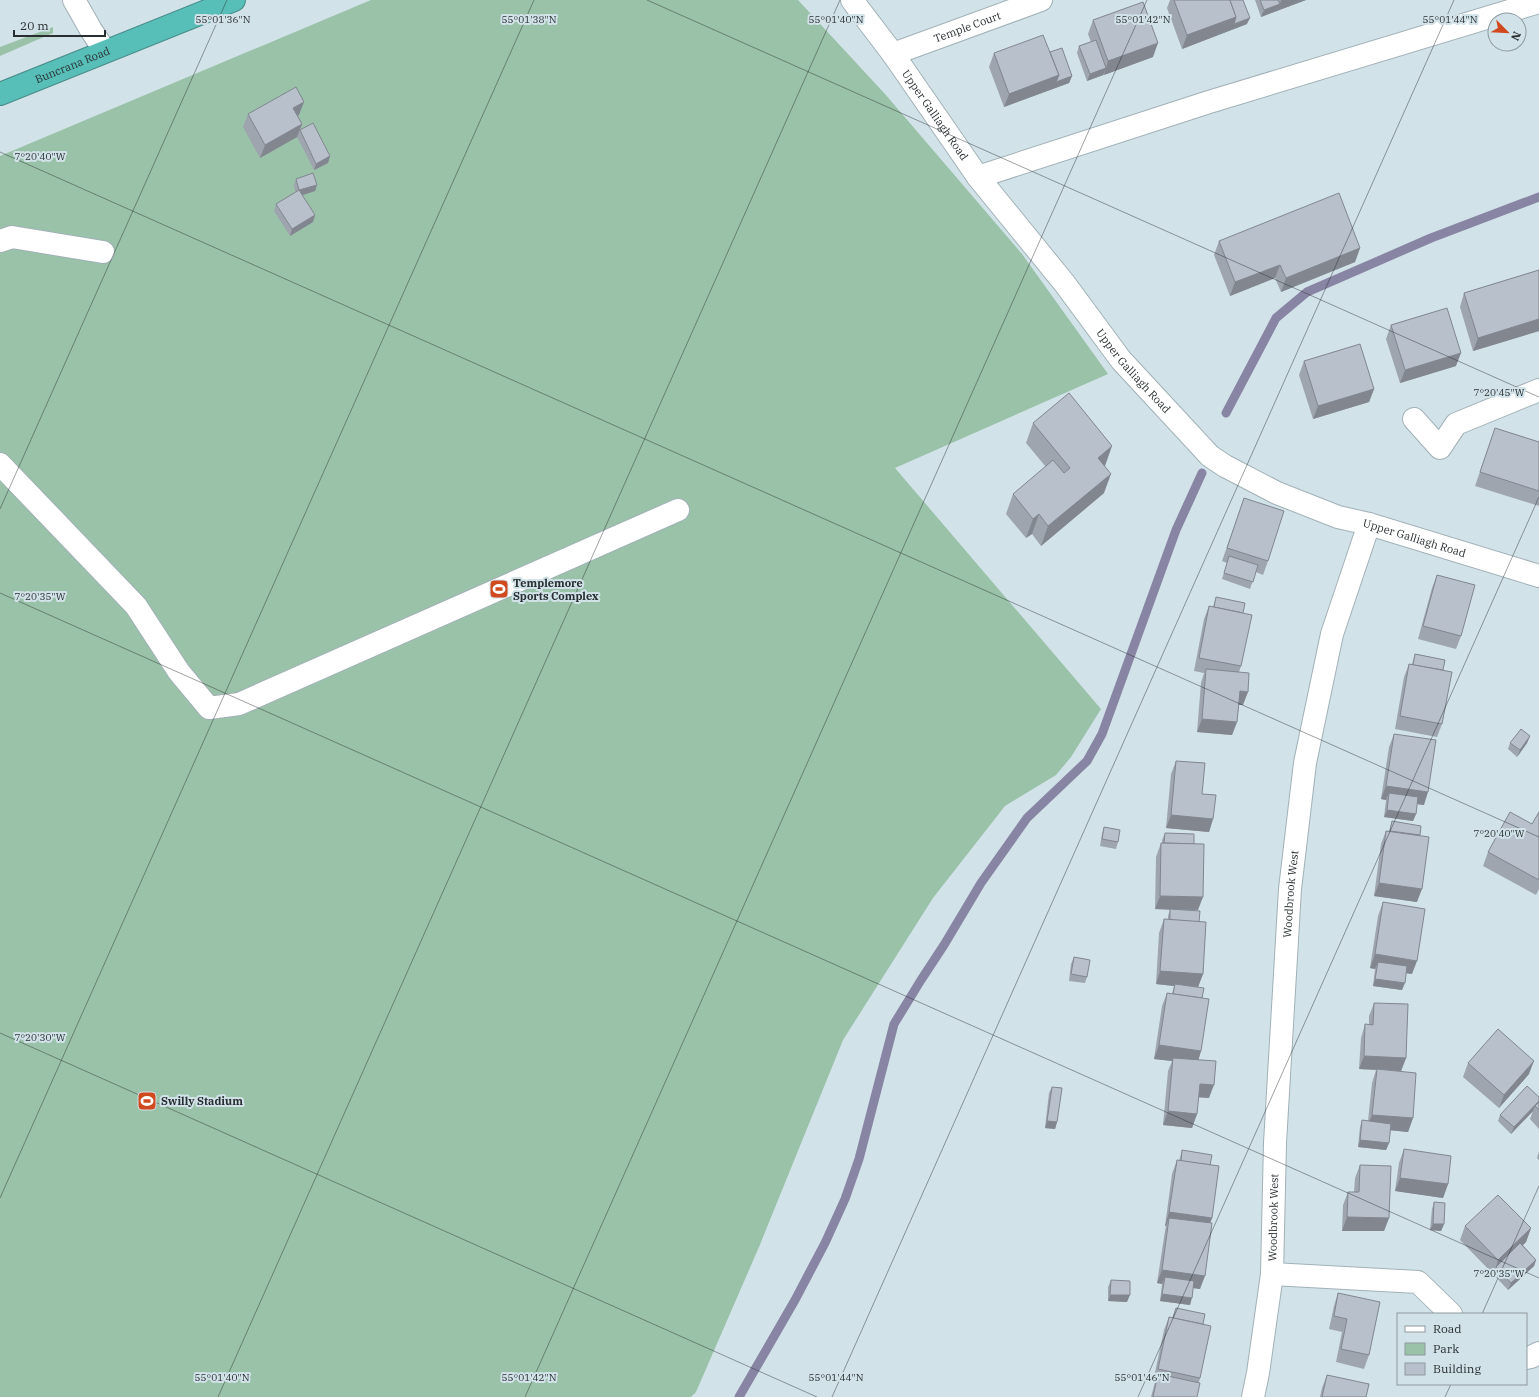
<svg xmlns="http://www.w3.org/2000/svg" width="1539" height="1397" font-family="'IBM Plex Serif',serif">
	<rect width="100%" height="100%" fill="#d2e2e9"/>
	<g fill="#9ac2a8">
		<path d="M 371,0 L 798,0 L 885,94 L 1022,254 L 1108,374 L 895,468 L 1101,709 L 1071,757 L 1056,775 L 1005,806 L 933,898 L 843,1040 L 759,1247 L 696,1392 L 691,1397 L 0,1397 L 0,156 Z"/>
		<path d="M 53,27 L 53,33 L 0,56 L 0,47 Z"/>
	</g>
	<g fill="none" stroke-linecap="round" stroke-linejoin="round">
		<g stroke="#8884a3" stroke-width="9">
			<path d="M 1226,413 L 1276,318 L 1307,292 L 1431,238 L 1539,197"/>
			<path d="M 739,1397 L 795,1300 L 825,1243 L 845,1199 L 859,1159 L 894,1024 L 921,980 L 944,945 L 981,883 L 1027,818 L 1087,761 L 1102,734 L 1176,530 L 1202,473"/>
		</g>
		<g stroke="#a1b1b7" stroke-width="24">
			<g id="minor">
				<path d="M 74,0 L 91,30 L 105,51"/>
				<path id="s1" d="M 852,0 L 893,54 L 978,177 L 1065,284 L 1121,360 L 1210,456 L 1225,466 L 1277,493 L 1338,517 L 1369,524 L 1539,576"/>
				<path id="s2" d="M 893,54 L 1041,0"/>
				<path d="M 978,177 L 1209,102 L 1539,2"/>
				<path d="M 0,241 L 12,237 L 103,252"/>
				<path d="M 1414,419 L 1440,448 L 1456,424 L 1539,390"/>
				<path d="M 0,464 L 136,606 L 179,672 L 209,708 L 239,704 L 678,510"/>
				<path d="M 1272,1274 L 1418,1282 L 1451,1314"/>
				<path d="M 1526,1358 L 1531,1357 L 1539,1353"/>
				<path id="s3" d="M 1253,1397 L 1258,1373 L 1272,1274 L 1275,1143 L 1290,889 L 1305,763 L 1332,634 L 1369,524"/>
			</g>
		</g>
		<g stroke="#488c89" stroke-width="24">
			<g id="highway">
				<path id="s4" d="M 0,94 L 234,0"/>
			</g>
		</g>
		<use href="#minor" stroke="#fff" stroke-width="22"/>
		<use href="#highway" stroke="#58beb8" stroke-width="22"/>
	</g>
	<g fill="#9ea5af">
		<path d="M 1170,0 L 1243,0 L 1247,24 L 1182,49 L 1167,8 Z"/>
		<path d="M 1255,0 L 1306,0 L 1261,17 Z"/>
		<path d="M 1093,20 L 1153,57 L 1087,81 L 1077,53 L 1079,46 L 1091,42 L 1088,34 Z"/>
		<path d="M 1050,52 L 1072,76 L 1069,83 L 1004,107 L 989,67 L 994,53 Z"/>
		<path d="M 248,114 L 299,115 L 298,116 L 302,124 L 300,130 L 330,156 L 328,163 L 314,170 L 297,137 L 260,158 L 243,127 Z"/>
		<path d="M 296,179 L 317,185 L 315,191 L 302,195 L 315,215 L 313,222 L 290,236 L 274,211 L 276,204 L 295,192 L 294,185 Z"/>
		<path d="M 1219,241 L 1360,248 L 1355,262 L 1281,292 L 1275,278 L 1230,296 L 1214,255 Z"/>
		<path d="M 1539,270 L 1539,331 L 1473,351 L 1460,307 L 1464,293 Z"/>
		<path d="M 1391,325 L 1456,366 L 1400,383 L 1386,339 Z"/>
		<path d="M 1304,361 L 1374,389 L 1369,402 L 1313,419 L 1299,375 Z"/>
		<path d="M 1033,423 L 1105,466 L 1104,493 L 1041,546 L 1032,534 L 1026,538 L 1006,514 L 1013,494 L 1046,467 L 1026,443 Z"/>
		<path d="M 1495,428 L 1539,442 L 1539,506 L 1475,486 Z"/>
		<path d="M 1244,498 L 1268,561 L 1263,575 L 1256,572 L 1250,589 L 1222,579 L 1227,563 L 1222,561 Z"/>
		<path d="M 1437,575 L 1461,636 L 1456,649 L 1418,639 L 1432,588 Z"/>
		<path d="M 1216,597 L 1243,613 L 1241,666 L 1239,672 L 1243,705 L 1239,705 L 1237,722 L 1232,735 L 1197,732 L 1201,683 L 1204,673 L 1194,671 L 1204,619 L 1209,606 L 1213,607 Z"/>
		<path d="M 1415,654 L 1443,670 L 1442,724 L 1437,737 L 1395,729 L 1404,677 L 1409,664 L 1412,664 Z"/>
		<path d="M 1394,734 L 1424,805 L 1417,804 L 1416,814 L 1413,821 L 1384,817 L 1386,800 L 1381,799 L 1389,747 Z"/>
		<path d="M 1530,736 L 1527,743 L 1517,757 L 1508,749 L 1510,743 Z"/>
		<path d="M 1176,761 L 1202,794 L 1213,819 L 1209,832 L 1166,828 L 1171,774 Z"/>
		<path d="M 1539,812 L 1539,889 L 1536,895 L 1483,866 L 1488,852 L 1532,824 Z"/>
		<path d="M 1392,821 L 1420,835 L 1417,902 L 1374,896 L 1381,844 L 1386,831 L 1389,831 Z"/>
		<path d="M 1104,827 L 1118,842 L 1116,849 L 1100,846 L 1102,834 Z"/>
		<path d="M 1165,833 L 1194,844 L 1198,910 L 1176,910 L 1199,922 L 1203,974 L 1198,987 L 1202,998 L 1201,1051 L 1198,1060 L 1209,1098 L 1198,1097 L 1197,1114 L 1192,1128 L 1163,1125 L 1168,1071 L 1172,1061 L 1154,1059 L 1162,1006 L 1167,993 L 1172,994 L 1174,986 L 1156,984 L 1159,933 L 1164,919 L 1168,920 L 1168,916 L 1170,910 L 1155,909 L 1156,857 L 1161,843 L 1162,843 L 1162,840 Z"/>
		<path d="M 1383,902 L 1412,974 L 1406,973 L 1402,990 L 1373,986 L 1375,969 L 1370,968 L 1378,916 Z"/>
		<path d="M 1074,957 L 1087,977 L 1085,983 L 1069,981 L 1071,964 Z"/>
		<path d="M 1374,1003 L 1406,1058 L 1401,1071 L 1389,1070 L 1413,1118 L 1408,1132 L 1390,1130 L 1389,1143 L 1386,1150 L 1358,1147 L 1360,1127 L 1362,1120 L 1368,1121 L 1372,1083 L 1376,1070 L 1359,1069 L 1361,1038 L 1365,1024 L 1369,1024 L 1369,1016 Z"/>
		<path d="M 1468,1063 L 1529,1074 L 1499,1108 L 1463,1077 Z"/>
		<path d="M 1052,1087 L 1057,1122 L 1055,1129 L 1045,1128 L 1049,1093 Z"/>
		<path d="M 1539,1097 L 1539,1129 L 1530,1119 L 1533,1111 L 1511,1134 L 1498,1121 L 1500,1115 Z"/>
		<path d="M 1404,1149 L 1448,1184 L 1443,1198 L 1395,1191 L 1399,1163 Z"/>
		<path d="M 1182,1150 L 1210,1165 L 1212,1218 L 1210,1223 L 1200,1289 L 1193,1288 L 1190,1305 L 1160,1301 L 1162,1284 L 1157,1283 L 1165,1231 L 1166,1226 L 1165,1226 L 1172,1174 L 1177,1160 L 1179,1161 Z"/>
		<path d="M 1539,1151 L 1539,1160 L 1537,1158 Z"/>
		<path d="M 1360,1165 L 1389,1218 L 1384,1231 L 1342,1231 L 1343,1205 L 1348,1192 L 1354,1192 L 1355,1178 Z"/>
		<path d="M 1434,1202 L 1444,1224 L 1441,1231 L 1430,1230 L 1432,1209 Z"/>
		<path d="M 1465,1226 L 1531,1228 L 1526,1242 L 1523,1245 L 1536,1260 L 1534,1266 L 1508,1290 L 1493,1274 L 1460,1240 Z"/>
		<path d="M 1111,1280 L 1127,1302 L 1108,1301 L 1108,1287 Z"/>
		<path d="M 1338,1293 L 1369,1355 L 1364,1369 L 1336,1362 L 1342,1332 L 1329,1329 L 1334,1306 Z"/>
		<path d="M 1176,1308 L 1203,1324 L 1200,1378 L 1199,1382 L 1197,1397 L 1151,1397 L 1155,1382 L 1153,1382 L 1164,1330 L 1169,1317 L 1172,1318 Z"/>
		<path d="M 1327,1375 L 1366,1397 L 1320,1397 L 1322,1388 Z"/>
	</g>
	<g fill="#81868f">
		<path d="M 1281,0 L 1306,0 L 1261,17 L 1264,10 L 1280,4 Z"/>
		<path d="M 1236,17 L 1250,18 L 1247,24 L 1182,49 L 1187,35 Z"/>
		<path d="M 1158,43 L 1153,57 L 1104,75 L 1108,61 Z"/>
		<path d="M 1106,68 L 1103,75 L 1087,81 L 1090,74 Z"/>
		<path d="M 1059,75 L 1072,76 L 1069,83 L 1004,107 L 1009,94 Z"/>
		<path d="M 304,102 L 299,115 L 288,121 L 293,108 Z"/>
		<path d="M 302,124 L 297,137 L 260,158 L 265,145 Z"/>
		<path d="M 330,156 L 328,163 L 314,170 L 316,164 Z"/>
		<path d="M 317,185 L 315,191 L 297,197 L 299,190 Z"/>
		<path d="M 315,215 L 313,222 L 290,236 L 292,229 Z"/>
		<path d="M 1360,248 L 1355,262 L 1281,292 L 1286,278 Z"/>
		<path d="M 1280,265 L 1275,278 L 1230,296 L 1235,282 Z"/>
		<path d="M 1539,319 L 1539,331 L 1473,351 L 1478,338 Z"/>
		<path d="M 1461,353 L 1456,366 L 1400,383 L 1405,370 Z"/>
		<path d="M 1374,389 L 1369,402 L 1313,419 L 1318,406 Z"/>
		<path d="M 1112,446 L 1105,466 L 1090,477 L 1098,458 Z"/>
		<path d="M 1111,474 L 1104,493 L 1041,546 L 1048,526 Z"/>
		<path d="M 1039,514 L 1032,534 L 1026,538 L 1033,519 Z"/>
		<path d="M 1240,691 L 1248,692 L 1243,705 L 1235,705 Z"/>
		<path d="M 1202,719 L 1237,722 L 1232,735 L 1197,732 Z"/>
		<path d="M 1530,736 L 1527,743 L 1517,757 L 1520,750 Z"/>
		<path d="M 1386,786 L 1428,792 L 1424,805 L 1388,800 L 1389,793 L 1386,800 L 1381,799 Z"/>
		<path d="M 1387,810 L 1416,814 L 1413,821 L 1384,817 Z"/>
		<path d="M 1171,815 L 1213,819 L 1209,832 L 1166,828 Z"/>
		<path d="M 1379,883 L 1422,889 L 1417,902 L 1374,896 Z"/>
		<path d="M 1160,896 L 1203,897 L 1198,910 L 1155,909 Z"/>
		<path d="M 1375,954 L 1417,961 L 1412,974 L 1377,969 L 1378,962 L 1375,969 L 1370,968 Z"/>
		<path d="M 1160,971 L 1203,974 L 1198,987 L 1175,984 L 1174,986 L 1156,984 Z"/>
		<path d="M 1375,979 L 1405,983 L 1402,990 L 1373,986 Z"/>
		<path d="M 1159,1045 L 1201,1051 L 1197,1065 L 1173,1058 L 1172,1061 L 1154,1059 Z"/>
		<path d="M 1364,1056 L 1406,1058 L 1401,1071 L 1359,1069 Z"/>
		<path d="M 1534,1061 L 1529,1074 L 1499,1108 L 1504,1095 Z"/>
		<path d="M 1200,1084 L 1214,1085 L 1209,1098 L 1195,1097 Z"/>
		<path d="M 1539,1101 L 1539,1104 L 1535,1106 L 1533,1111 L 1511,1134 L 1514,1127 Z"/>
		<path d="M 1168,1111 L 1197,1114 L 1192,1128 L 1163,1125 Z"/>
		<path d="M 1372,1115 L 1413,1118 L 1408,1132 L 1367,1128 Z"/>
		<path d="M 1047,1121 L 1057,1122 L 1055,1129 L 1045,1128 Z"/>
		<path d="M 1360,1140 L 1389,1143 L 1386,1150 L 1358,1147 Z"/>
		<path d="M 1400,1178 L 1448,1184 L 1443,1198 L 1395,1191 Z"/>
		<path d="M 1169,1212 L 1212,1218 L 1207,1232 L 1169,1218 L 1166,1226 L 1165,1226 Z"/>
		<path d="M 1347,1217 L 1389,1218 L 1384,1231 L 1342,1231 Z"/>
		<path d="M 1433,1224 L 1444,1224 L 1441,1231 L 1430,1230 Z"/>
		<path d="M 1531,1228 L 1526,1242 L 1498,1269 L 1496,1267 L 1498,1260 Z"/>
		<path d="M 1536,1260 L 1534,1266 L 1508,1290 L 1511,1283 Z"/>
		<path d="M 1162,1270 L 1205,1276 L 1200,1289 L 1164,1284 L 1165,1277 L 1162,1284 L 1157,1283 Z"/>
		<path d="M 1162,1294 L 1192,1298 L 1190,1305 L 1160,1301 Z"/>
		<path d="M 1110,1295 L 1130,1295 L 1127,1302 L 1108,1301 Z"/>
	</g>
	<g fill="#b8c0cc" stroke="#81868f">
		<path d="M 1174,0 L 1230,0 L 1236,17 L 1187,35 Z"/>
		<path d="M 1230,0 L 1243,0 L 1250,18 L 1234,24 L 1236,17 Z"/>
		<path d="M 1260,0 L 1278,0 L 1280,4 L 1264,10 Z"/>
		<path d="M 1143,2 L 1158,43 L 1108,61 L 1093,20 Z"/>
		<path d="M 1043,35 L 1059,75 L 1009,94 L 994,53 Z"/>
		<path d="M 1096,40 L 1106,68 L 1090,74 L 1079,46 Z"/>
		<path d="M 1062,48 L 1072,76 L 1056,82 L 1059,75 L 1050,52 Z"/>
		<path d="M 296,87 L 304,102 L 293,108 L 302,124 L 265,145 L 248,114 Z"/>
		<path d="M 313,123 L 330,156 L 316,164 L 300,130 Z"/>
		<path d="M 313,173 L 317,185 L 299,190 L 296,179 Z"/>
		<path d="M 299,190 L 315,215 L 292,229 L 276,204 Z"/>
		<path d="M 1339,193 L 1360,248 L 1286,278 L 1280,265 L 1235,282 L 1219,241 Z"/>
		<path d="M 1539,270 L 1539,319 L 1478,338 L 1464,293 Z"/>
		<path d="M 1447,308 L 1461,353 L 1405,370 L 1391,325 Z"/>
		<path d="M 1360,344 L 1374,389 L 1318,406 L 1304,361 Z"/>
		<path d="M 1069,393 L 1112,446 L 1098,458 L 1111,474 L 1048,526 L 1039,514 L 1033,519 L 1013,494 L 1053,460 L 1064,473 L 1070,468 L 1033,423 Z"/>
		<path d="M 1495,428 L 1539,442 L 1539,491 L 1480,472 Z"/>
		<path d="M 1244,498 L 1284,511 L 1268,561 L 1227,548 Z"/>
		<path d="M 1229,556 L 1258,565 L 1253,582 L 1224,573 Z"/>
		<path d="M 1437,575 L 1475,585 L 1461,636 L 1423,626 Z"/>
		<path d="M 1216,597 L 1245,603 L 1243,613 L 1214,607 Z"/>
		<path d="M 1209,606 L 1252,615 L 1241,666 L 1199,658 Z"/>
		<path d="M 1415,654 L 1445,660 L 1443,670 L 1413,665 Z"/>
		<path d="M 1409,664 L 1452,672 L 1442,724 L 1400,716 Z"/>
		<path d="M 1206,669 L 1249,673 L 1248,692 L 1240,691 L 1237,722 L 1202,719 Z"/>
		<path d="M 1521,729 L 1530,736 L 1520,750 L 1510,743 Z"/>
		<path d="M 1394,734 L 1436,740 L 1428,792 L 1386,786 Z"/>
		<path d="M 1176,761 L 1205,763 L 1202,794 L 1216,795 L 1213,819 L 1171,815 Z"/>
		<path d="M 1389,793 L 1418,797 L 1416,814 L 1387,810 Z"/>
		<path d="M 1510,812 L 1532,824 L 1539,812 L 1539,880 L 1488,852 Z"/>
		<path d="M 1392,821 L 1421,826 L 1420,835 L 1390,831 Z"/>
		<path d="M 1104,827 L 1120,830 L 1118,842 L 1102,839 Z"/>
		<path d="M 1386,831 L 1429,837 L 1422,889 L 1379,883 Z"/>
		<path d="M 1165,833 L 1194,834 L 1194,844 L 1164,843 Z"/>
		<path d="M 1161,843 L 1204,844 L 1203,897 L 1160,896 Z"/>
		<path d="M 1383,902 L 1425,909 L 1417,961 L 1375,954 Z"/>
		<path d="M 1170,909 L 1200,911 L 1199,922 L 1170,920 Z"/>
		<path d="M 1164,919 L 1206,922 L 1203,974 L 1160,971 Z"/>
		<path d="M 1074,957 L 1090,960 L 1087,977 L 1071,974 Z"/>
		<path d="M 1378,962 L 1407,966 L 1405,983 L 1375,979 Z"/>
		<path d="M 1175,984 L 1204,988 L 1202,998 L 1173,994 Z"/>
		<path d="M 1167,993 L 1209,999 L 1201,1051 L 1159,1045 Z"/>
		<path d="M 1374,1003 L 1408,1004 L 1406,1058 L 1364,1056 L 1365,1024 L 1373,1025 Z"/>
		<path d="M 1498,1029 L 1534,1061 L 1504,1095 L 1468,1063 Z"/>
		<path d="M 1173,1058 L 1216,1061 L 1214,1085 L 1200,1084 L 1197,1114 L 1168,1111 Z"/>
		<path d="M 1377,1069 L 1416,1073 L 1413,1118 L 1372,1115 Z"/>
		<path d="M 1527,1086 L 1539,1097 L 1539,1101 L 1514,1127 L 1500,1115 Z"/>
		<path d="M 1052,1087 L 1062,1088 L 1057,1122 L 1047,1121 Z"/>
		<path d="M 1539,1102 L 1539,1110 L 1535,1106 Z"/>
		<path d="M 1362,1120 L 1391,1124 L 1389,1143 L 1360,1140 Z"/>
		<path d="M 1404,1149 L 1451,1156 L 1448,1184 L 1400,1178 Z"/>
		<path d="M 1182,1150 L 1212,1155 L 1210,1165 L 1181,1161 Z"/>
		<path d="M 1177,1160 L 1219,1166 L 1212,1218 L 1169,1212 Z"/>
		<path d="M 1360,1165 L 1391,1166 L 1389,1218 L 1347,1217 L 1348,1192 L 1359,1192 Z"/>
		<path d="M 1498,1195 L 1531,1228 L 1498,1260 L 1465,1226 Z"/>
		<path d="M 1434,1202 L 1445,1203 L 1444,1224 L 1433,1224 Z"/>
		<path d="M 1169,1218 L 1212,1223 L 1205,1276 L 1162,1270 Z"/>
		<path d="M 1520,1243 L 1536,1260 L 1511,1283 L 1496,1267 Z"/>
		<path d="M 1165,1277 L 1194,1281 L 1192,1298 L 1162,1294 Z"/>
		<path d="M 1111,1280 L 1130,1281 L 1130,1295 L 1110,1295 Z"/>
		<path d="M 1338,1293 L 1380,1302 L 1369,1355 L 1341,1349 L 1347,1319 L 1334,1316 Z"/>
		<path d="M 1176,1308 L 1205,1314 L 1203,1324 L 1173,1318 Z"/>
		<path d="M 1169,1317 L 1211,1326 L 1200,1378 L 1158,1369 Z"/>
		<path d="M 1158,1374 L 1200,1383 L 1197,1397 L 1153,1397 Z"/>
		<path d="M 1327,1375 L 1369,1384 L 1366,1397 L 1322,1397 Z"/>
	</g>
	<path fill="none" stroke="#292f31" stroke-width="1" stroke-opacity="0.45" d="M 647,0 L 1539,397M 0,152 L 1539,837M 0,509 L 227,0M 0,593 L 1539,1278M 0,1033 L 817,1397M 0,1198 L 534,0M 1482,1314 L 1539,1186M 218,1397 L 840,0M 525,1397 L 1147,0M 832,1397 L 1454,0M 1138,1397 L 1539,497M 1445,1397 L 1451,1384"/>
	<defs>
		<g id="stadium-square" transform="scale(1)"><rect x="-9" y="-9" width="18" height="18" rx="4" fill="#d1491e" stroke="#d2e2e9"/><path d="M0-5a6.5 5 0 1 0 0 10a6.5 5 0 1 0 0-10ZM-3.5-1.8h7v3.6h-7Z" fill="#fff"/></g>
	</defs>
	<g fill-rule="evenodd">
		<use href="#stadium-square" x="499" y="589"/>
		<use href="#stadium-square" x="147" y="1101"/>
	</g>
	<g text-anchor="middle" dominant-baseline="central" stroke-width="4" stroke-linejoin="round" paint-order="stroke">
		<g font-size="11" fill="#292f31" stroke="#d2e2e9">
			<text stroke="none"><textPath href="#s2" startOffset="79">Temple Court</textPath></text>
			<text stroke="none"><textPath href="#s4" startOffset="78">Buncrana Road</textPath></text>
			<text stroke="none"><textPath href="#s1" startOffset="142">Upper Galliagh Road</textPath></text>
			<text stroke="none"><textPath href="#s1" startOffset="466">Upper Galliagh Road</textPath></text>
			<text stroke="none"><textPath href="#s1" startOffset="802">Upper Galliagh Road</textPath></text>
			<text stroke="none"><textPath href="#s3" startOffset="505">Woodbrook West</textPath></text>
			<text stroke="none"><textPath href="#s3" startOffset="181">Woodbrook West</textPath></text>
		</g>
		<g font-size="11" font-weight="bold" fill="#292f31" stroke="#d2e2e9" text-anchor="start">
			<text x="513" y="583">Templemore<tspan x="513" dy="13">Sports Complex</tspan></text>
			<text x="161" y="1101">Swilly Stadium</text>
		</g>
	</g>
	<g font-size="10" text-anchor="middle" fill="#292f31" stroke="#d2e2e9" stroke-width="4" stroke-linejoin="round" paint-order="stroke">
		<text x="529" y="23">55°01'38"N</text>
		<text x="223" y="23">55°01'36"N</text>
		<text x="836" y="23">55°01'40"N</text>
		<text x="1143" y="23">55°01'42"N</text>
		<text x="1450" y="23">55°01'44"N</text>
		<text x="40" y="160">7°20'40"W</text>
		<text x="1499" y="396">7°20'45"W</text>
		<text x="40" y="600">7°20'35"W</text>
		<text x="1499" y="837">7°20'40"W</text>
		<text x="40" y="1041">7°20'30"W</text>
		<text x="1499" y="1277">7°20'35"W</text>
		<text x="222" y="1381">55°01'40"N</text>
		<text x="529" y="1381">55°01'42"N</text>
		<text x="836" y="1381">55°01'44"N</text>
		<text x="1142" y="1381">55°01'46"N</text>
	</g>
	<rect x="1397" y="1313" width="130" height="72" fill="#d2e2e9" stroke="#8e9a9f"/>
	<rect x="1405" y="1326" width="20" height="6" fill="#ffffff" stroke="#8e9a9f"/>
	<text x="1433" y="1333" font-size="12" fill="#292f31">Road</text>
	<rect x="1405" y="1343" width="20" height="12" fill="#9ac2a8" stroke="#8e9a9f"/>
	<text x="1433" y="1353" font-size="12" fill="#292f31">Park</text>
	<rect x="1405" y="1363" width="20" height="12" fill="#b8c0cc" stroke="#8e9a9f"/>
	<text x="1433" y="1373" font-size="12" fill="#292f31">Building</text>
	<g transform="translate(1507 32) rotate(114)"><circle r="19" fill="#d2e2e9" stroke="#8e9a9f"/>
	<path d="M0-3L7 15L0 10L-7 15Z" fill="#d1491e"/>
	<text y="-6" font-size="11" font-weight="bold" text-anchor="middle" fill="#292f31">N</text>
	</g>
	<path d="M14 30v6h91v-6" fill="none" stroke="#292f31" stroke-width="2"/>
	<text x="20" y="30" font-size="12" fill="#292f31" stroke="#d2e2e9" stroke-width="3" paint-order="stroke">20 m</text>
</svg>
